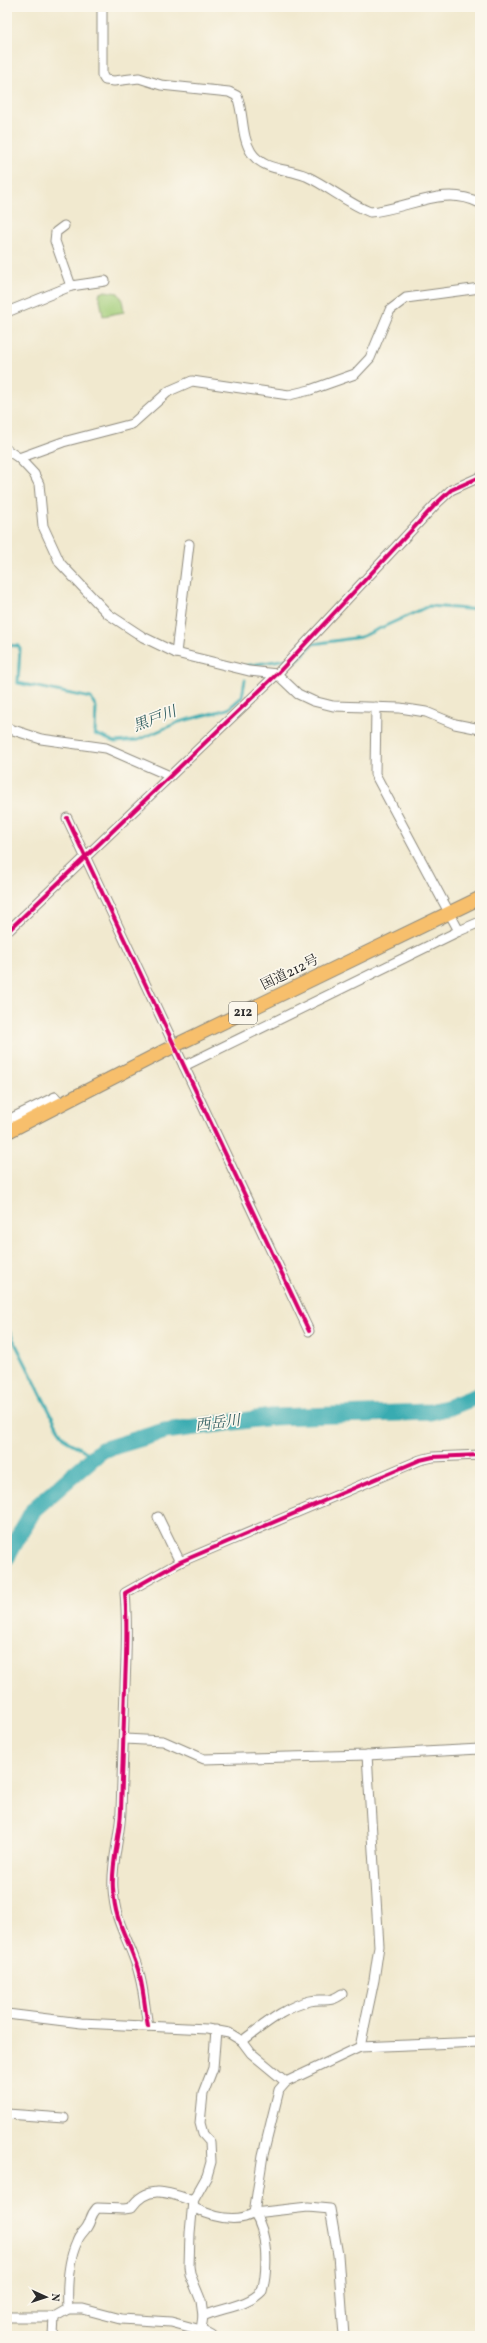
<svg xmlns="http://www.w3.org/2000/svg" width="487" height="2343" font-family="Vollkorn,'Noto Serif JP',serif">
	<rect width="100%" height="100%" fill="#fbf7ec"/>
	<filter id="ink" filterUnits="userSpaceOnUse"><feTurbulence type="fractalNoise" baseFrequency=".025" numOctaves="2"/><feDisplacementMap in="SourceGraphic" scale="8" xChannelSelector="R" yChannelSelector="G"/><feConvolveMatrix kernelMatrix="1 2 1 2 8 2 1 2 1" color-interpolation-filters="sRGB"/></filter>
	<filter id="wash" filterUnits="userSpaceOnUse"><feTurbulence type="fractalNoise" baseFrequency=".012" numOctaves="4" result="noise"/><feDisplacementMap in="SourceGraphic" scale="16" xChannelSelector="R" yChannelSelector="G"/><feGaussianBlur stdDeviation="0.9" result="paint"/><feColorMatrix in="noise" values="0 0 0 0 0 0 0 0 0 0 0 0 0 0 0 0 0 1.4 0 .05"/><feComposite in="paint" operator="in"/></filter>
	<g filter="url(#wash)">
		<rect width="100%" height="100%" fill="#f1e9cf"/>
		<path fill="#a3cd79" stroke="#677c52" d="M 105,291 L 118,293 L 122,299 L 124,312 L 103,316 L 99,294 Z"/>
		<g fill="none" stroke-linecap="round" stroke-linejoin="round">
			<g stroke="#39abb1" stroke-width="3">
				<path d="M 7,645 L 19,646 L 20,648 L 18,683 L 91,698 L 96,707 L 95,734 L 115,742 L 138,740 L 179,722 L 228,709 L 242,697 L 245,680"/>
				<path d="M 296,662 L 313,644 L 361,637 L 429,606 L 480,610"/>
				<path d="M 245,666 L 287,659"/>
				<path d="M 7,1327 L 61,1434 L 67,1441 L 94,1456"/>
			</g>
			<path stroke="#39abb1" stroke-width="17" d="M 7,1557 L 34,1509 L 102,1450 L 165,1431 L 272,1417 L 430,1412 L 450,1407 L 480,1395"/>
		</g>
	</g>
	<g filter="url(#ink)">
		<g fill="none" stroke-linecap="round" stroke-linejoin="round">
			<g stroke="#8e8a7d" stroke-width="11">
				<g id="minor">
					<path d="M 102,7 L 102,75 L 105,80 L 114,81 L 139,78 L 161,85 L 229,92 L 237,96 C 244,114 241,136 251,152 C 263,171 287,168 306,176 C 328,186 347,203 370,212 C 409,209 443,184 480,203"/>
					<path d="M 64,226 L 56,232 L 55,241 L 71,286"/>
					<path d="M 7,312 L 71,286 L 105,281"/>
					<path d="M 7,450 L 19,458 L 63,442 L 132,424 L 169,391 L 192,381 L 289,395 L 310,390 L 355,374 L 370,358 L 390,310 L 406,298 L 480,288"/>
					<path d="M 19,458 L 34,474 L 39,484 L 43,526 L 60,563 L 108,614 L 143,637 L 176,653 L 249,671 L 277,674 L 298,694 L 313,701 L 333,706 L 400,708 L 426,712 L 455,724 L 480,729"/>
					<path d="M 176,653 L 189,544"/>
					<path d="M 376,707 L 375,774 L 459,931 L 480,922"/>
					<path d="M 7,728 L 41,739 L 106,748 L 170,776"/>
					<path d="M 67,818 L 309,1331"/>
					<path d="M 7,932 L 277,674 L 437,503 L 451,490 L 480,477"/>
					<path d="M 184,1066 L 459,931"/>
					<path d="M 7,1118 L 12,1118 L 55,1097 L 61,1104"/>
					<path d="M 158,1517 L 180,1562"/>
					<path d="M 125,1739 L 163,1741 L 204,1759 L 367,1755 L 480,1749"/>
					<path d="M 7,2014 L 81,2023 L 207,2029 L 229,2033 L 242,2041 L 251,2053 L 286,2082"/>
					<path d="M 148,2026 C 144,2003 143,1980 134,1958 C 124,1931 115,1920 113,1889 C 111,1863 120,1837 121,1811 C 122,1769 124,1728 125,1687 C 126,1655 128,1625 125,1593 L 180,1562 L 420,1460 L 433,1457 L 480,1455"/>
					<path d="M 242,2041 C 263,2026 284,2007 310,2001 C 324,1998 328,2004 342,1994"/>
					<path d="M 360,2047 L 374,1980 L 379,1946 L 367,1755"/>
					<path d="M 7,2114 L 64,2118"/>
					<path d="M 68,2309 C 67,2289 68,2261 77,2242 C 79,2235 84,2232 87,2227 C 92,2219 89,2217 97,2208 L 124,2209 L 131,2208 C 148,2183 169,2193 193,2201 L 194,2208 C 213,2217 236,2224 254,2213 C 268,2233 268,2269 262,2291 C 247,2307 223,2307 203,2316"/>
					<path d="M 7,2317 L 54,2317 L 68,2309 L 83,2309 L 121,2319 L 171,2322 L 201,2330 L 212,2336"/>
					<path d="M 201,2330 L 203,2316 L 201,2301 L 190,2274 L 189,2266 L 190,2233 L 193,2201 L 207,2176 L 211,2162 L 210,2142 L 203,2134 L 200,2123 L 203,2094 L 213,2068 L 216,2030"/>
					<path d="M 53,2336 L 54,2317"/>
					<path d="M 344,2336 L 338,2255 L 330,2209 L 308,2207 L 254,2213 L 263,2155 L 279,2090 L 286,2082 L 360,2047 L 480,2042"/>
				</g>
			</g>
			<g stroke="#8e8a7d" stroke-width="15">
				<path id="highway" d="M 7,1132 L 174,1046 L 480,898"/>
			</g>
			<use href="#minor" stroke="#fff" stroke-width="9"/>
			<use href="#highway" stroke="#f7bf6c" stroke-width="13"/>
			<g stroke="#fbf7ec" stroke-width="6">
				<g id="cycleway">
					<path d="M 67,818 L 309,1331"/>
					<path d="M 7,932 L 277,674 L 437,503 L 451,490 L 480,477"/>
					<path d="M 148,2026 C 144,2003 143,1980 134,1958 C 124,1931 115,1920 113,1889 C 111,1863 120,1837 121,1811 C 122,1769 124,1728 125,1687 C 126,1655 128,1625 125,1593 L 180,1562 L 420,1460 L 433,1457 L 480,1455"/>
				</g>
			</g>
			<use href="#cycleway" stroke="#d6006c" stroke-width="4"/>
		</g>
	</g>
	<g text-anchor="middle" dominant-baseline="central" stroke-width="3.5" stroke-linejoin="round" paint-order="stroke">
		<rect fill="#fbf7ec" stroke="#696865" stroke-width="1" x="229" y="1002" width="28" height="22" rx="3"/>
		<g font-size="13" font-weight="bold" fill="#2b2b2b">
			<text x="243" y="1013">212</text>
		</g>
		<g font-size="14" fill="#2b2b2b" stroke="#fbf7ec">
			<text transform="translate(290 973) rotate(-26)">国道212号</text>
		</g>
		<g font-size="15" font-style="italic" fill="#315e61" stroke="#fbf7ec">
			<text transform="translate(155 720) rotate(-21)">黒戸川</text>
			<text transform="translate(218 1424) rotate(-7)">西岳川</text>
		</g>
	</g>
	<rect width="487" height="2343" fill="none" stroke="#fbf7ec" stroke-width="24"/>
	<g transform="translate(46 2297) rotate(93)" stroke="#fbf7ec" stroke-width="3" paint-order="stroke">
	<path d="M0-3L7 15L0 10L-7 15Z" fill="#2b2b2b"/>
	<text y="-6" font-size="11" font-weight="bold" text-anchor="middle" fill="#2b2b2b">N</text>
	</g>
</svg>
